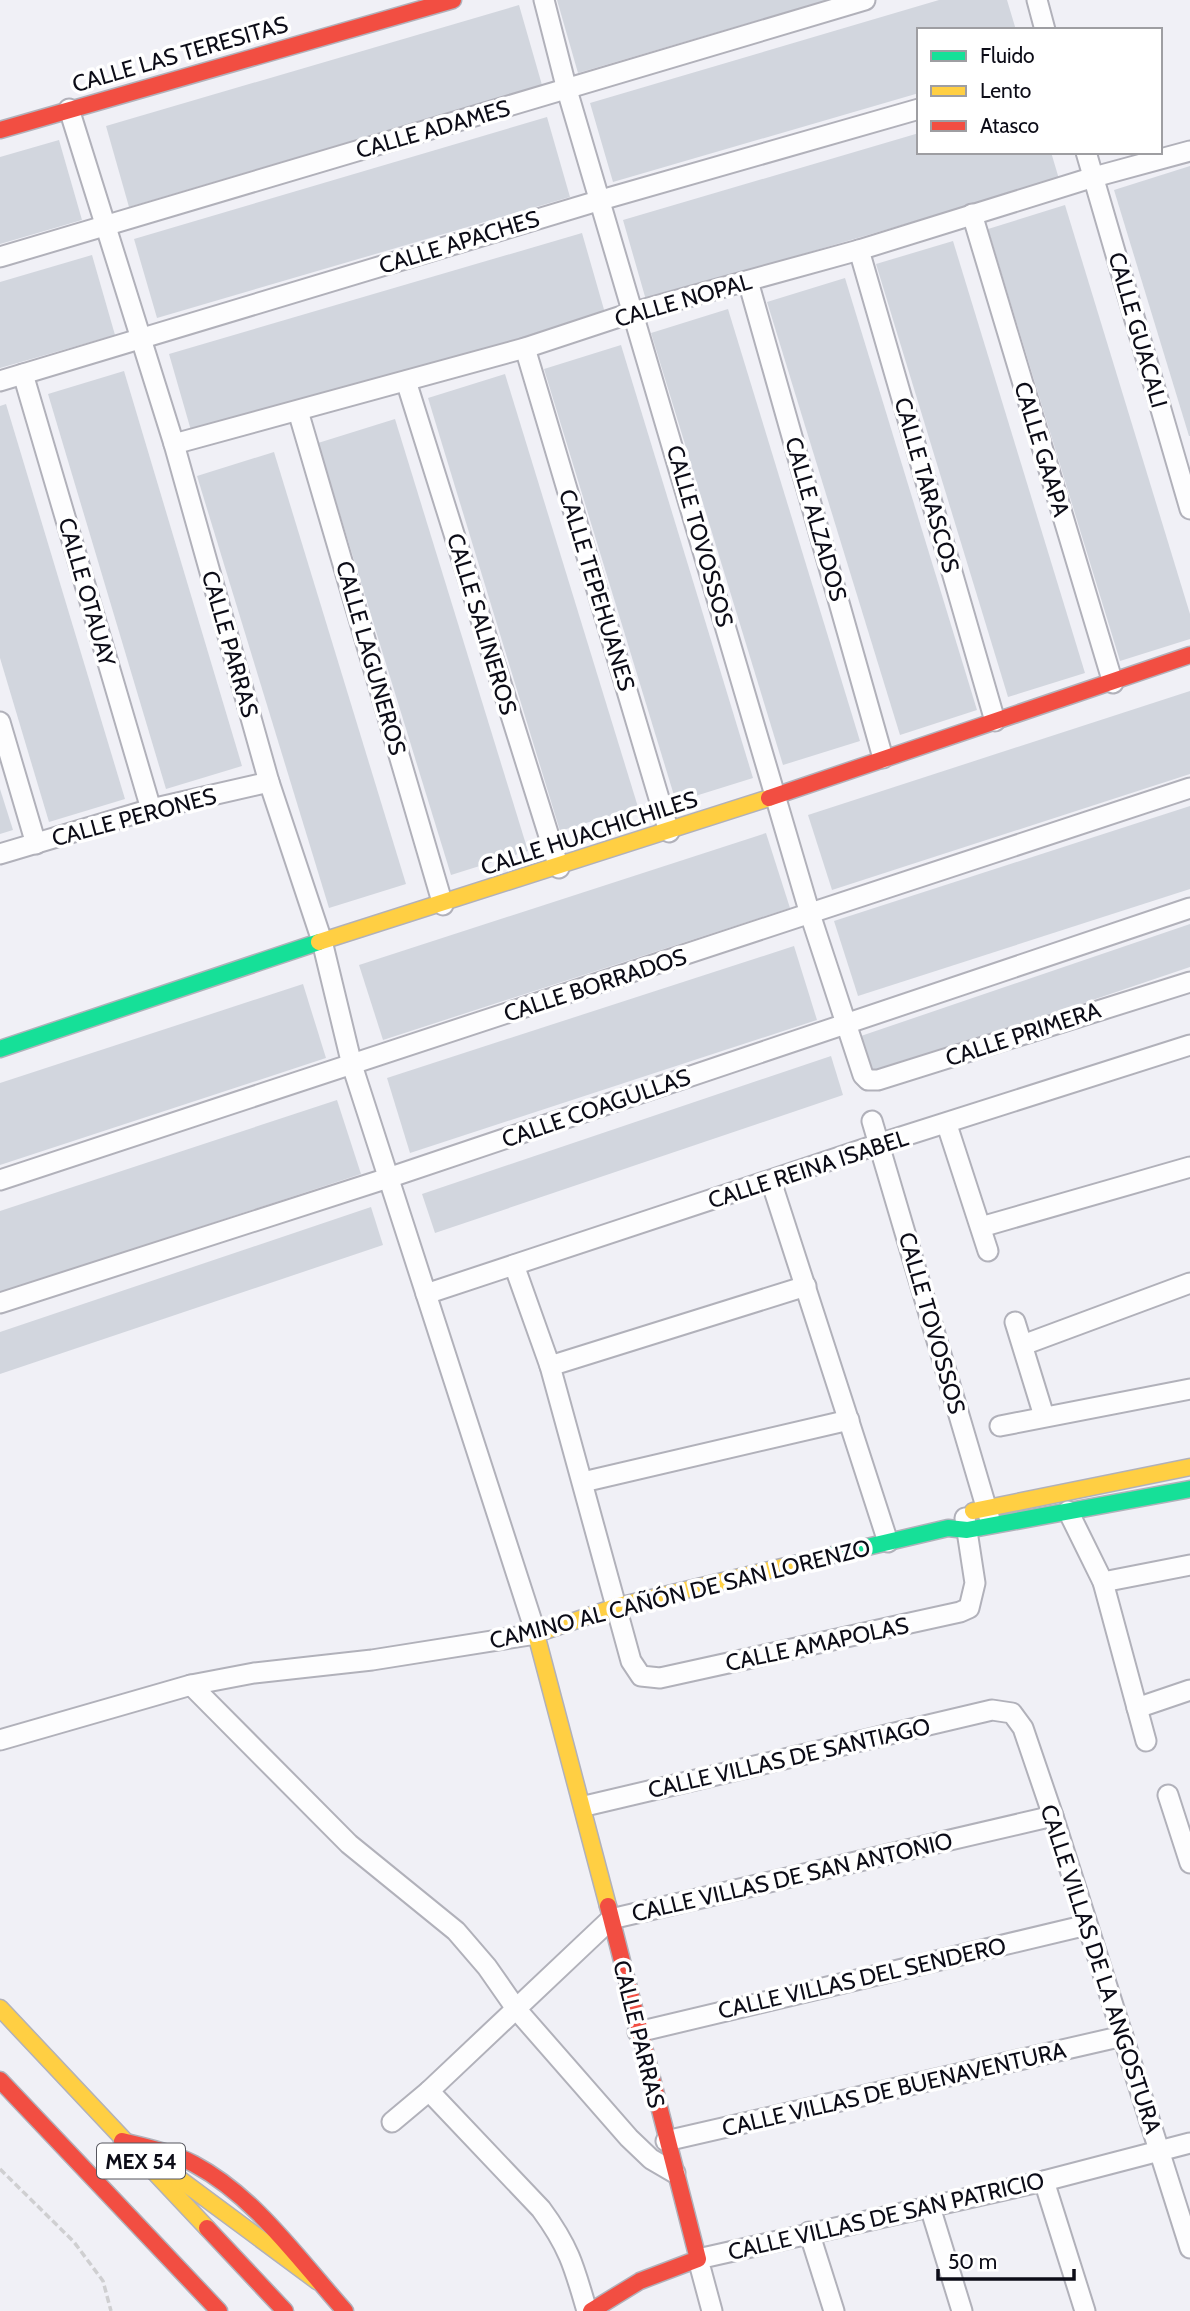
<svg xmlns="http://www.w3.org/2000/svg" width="1190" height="2311" font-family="Cabin,sans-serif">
	<rect width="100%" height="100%" fill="#f0f0f6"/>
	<g fill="#d2d6de">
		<path d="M 557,0 L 824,0 L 824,1 L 578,73 Z"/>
		<path d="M 939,0 L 1007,0 L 1016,30 L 919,30 L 919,93 L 613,182 L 590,103 Z"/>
		<path d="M 519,5 L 542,85 L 129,207 L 106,126 Z"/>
		<path d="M 547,117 L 570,197 L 157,318 L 134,239 Z"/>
		<path d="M 919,133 L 919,152 L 1051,152 L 1059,179 L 646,300 L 623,220 Z"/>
		<path d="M 59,140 L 82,220 L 0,244 L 0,157 Z"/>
		<path d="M 1190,166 L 1190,436 L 1189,436 L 1114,190 Z"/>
		<path d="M 1065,205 L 1190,614 L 1190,639 L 1120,661 L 988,229 Z"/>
		<path d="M 582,233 L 605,313 L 192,434 L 169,354 Z"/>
		<path d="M 953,241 L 1085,673 L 1008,697 L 876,264 Z"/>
		<path d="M 92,255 L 115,335 L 0,368 L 0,282 Z"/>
		<path d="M 845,278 L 977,710 L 900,735 L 767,302 Z"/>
		<path d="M 728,309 L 860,741 L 783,765 L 651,333 Z"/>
		<path d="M 621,345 L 753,778 L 676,802 L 544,369 Z"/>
		<path d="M 124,371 L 242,766 L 166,789 L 48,394 Z"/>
		<path d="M 505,374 L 638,807 L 560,831 L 428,398 Z"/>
		<path d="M 6,404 L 125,799 L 49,822 L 0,658 L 0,406 Z"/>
		<path d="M 395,419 L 528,851 L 451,875 L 318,443 Z"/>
		<path d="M 274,452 L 406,884 L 329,908 L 197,476 Z"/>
		<path d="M 1190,691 L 1190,774 L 832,890 L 808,815 Z"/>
		<path d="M 0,789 L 13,830 L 0,834 Z"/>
		<path d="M 1190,806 L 1190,889 L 858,996 L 834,921 Z"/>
		<path d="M 766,833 L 790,908 L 383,1040 L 359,965 Z"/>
		<path d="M 1190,924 L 1190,967 L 871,1075 L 858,1037 Z"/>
		<path d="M 794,946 L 817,1020 L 410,1153 L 387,1078 Z"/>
		<path d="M 303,984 L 326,1058 L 0,1165 L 0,1083 Z"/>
		<path d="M 831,1056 L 843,1095 L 435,1233 L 422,1194 Z"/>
		<path d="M 337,1100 L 361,1174 L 0,1293 L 0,1211 Z"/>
		<path d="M 371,1207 L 383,1245 L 0,1374 L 0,1332 Z"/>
	</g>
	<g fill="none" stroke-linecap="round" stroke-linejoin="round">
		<g stroke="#b1b1ba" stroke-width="23">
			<g id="street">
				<path d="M 544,0 L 567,90 L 810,914 L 863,1075 L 868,1080 L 878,1080 L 1190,982"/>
				<path d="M 1037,0 L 1045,30"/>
				<path d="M 1086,152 L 1190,509"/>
				<path d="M 972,214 L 1113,683"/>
				<path d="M 859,250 L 995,721"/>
				<path d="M 0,257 L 865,0"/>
				<path d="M 748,281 L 883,758"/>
				<path d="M 525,348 L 669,832"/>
				<path d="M 23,374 L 151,809"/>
				<path d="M 0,381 L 601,200 L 919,109"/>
				<path d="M 406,381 L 559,868"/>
				<path d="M 298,411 L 443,905"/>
				<path d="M 174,444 L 525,348 L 634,312 L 859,250 L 1094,177 L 1190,151"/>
				<path d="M 0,722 L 36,844"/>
				<path d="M 0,854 L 151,809 L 269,782"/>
				<path d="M 872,1121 L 990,1520"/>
				<path d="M 947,1125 L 988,1251"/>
				<path d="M 0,1180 L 1190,788"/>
				<path d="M 771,1181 L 888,1542"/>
				<path d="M 981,1227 L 1190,1167"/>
				<path d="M 514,1265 L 550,1366 L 631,1661 L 641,1676 L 660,1678 L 960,1612 L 969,1608 L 975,1583 L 965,1518"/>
				<path d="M 426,1294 L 879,1144 L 1190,1045"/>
				<path d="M 0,1303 L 388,1178 L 1190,908"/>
				<path d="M 1015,1322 L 1044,1416"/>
				<path d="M 1023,1345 L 1190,1283"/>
				<path d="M 550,1366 L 806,1286"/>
				<path d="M 1000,1426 L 1190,1389"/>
				<path d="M 583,1482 L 849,1420"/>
				<path d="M 1068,1511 L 1103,1582 L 1146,1741"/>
				<path d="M 1103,1582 L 1190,1565"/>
				<path d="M 191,1685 L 349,1844 L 456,1931 L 487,1967 L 517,2010 L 629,2138 L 651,2159 L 675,2173"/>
				<path d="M 1137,1708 L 1190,1690"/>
				<path d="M 0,1740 L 191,1685 L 254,1673 L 372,1660 L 536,1634 L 352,1065 L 322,941 L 269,782 L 174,444 L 69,109"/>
				<path d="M 1168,1795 L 1190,1863"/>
				<path d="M 585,1806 L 992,1710 L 1012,1713 L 1023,1728 L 1053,1816 L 1190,2248"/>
				<path d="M 638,2032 L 1087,1925"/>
				<path d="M 429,2091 L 541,2209 C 569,2247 574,2266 587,2311"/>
				<path d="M 392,2122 L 429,2091 L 611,1919 L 1053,1816"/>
				<path d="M 666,2141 L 1123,2036"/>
				<path d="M 1044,2181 L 1085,2311"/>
				<path d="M 930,2207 L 962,2311"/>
				<path d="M 809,2232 L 834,2311"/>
				<path d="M 712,2311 L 698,2259 L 1044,2181 L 1190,2143"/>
			</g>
		</g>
		<g stroke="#b1b1ba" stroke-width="19">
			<g id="fast">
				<path d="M 0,1049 L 319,942"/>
				<path d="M 786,1566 L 948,1528 L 967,1530 L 1190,1489"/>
			</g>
		</g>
		<g stroke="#b1b1ba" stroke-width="19">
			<g id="slow">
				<path d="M 319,942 L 769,798"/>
				<path d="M 973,1511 L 1190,1467"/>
				<path d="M 608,1906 L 536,1634 L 618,1606 L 786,1566"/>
				<path d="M 0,2008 L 207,2228"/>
				<path d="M 174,2175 L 317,2281"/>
			</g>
		</g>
		<g stroke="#b1b1ba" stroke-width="19">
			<g id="jam">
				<path d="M 0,130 L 453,0"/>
				<path d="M 769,798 L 1190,655"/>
				<path d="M 0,2080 L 219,2311"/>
				<path d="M 122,2141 C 147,2147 171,2152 194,2164 C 256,2197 299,2260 345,2311"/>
				<path d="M 207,2228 L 285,2311"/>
				<path d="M 591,2311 L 640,2281 L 698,2259 L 608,1906"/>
			</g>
		</g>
		<path stroke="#cfcfd1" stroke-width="3.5" stroke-dasharray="7 3.5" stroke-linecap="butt" d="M 0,2169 L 74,2242 L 103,2281 L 111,2311"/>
		<use href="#street" stroke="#fdfdfe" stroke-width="19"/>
		<use href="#fast" stroke="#16e098" stroke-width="16"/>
		<use href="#slow" stroke="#ffcf43" stroke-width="16"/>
		<use href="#jam" stroke="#f24e42" stroke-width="16"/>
	</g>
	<g text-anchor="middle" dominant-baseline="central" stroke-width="7" stroke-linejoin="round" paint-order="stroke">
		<rect fill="#fff" stroke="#55555d" stroke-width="2" x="97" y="2143.5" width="88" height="35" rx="5"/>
		<g font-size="21" font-weight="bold" fill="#0c0c17">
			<text x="141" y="2161">MEX 54</text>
		</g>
		<g font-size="23" fill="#0c0c17" stroke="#fff">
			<text transform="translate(180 54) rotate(-16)">CALLE LAS TERESITAS</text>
			<text transform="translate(433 129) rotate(-16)">CALLE ADAMES</text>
			<text transform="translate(459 242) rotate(-17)">CALLE APACHES</text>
			<text transform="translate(683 300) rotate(-16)">CALLE NOPAL</text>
			<text transform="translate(1138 330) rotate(74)">CALLE GUACALI</text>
			<text transform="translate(1042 449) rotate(73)">CALLE GAAPA</text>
			<text transform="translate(927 485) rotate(74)">CALLE TARASCOS</text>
			<text transform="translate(816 519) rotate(74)">CALLE ALZADOS</text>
			<text transform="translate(700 536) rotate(74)">CALLE TOVOSSOS</text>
			<text transform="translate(597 590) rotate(73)">CALLE TEPEHUANES</text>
			<text transform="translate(87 592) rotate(74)">CALLE OTAUAY</text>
			<text transform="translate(482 624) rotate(73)">CALLE SALINEROS</text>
			<text transform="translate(230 644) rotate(74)">CALLE PARRAS</text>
			<text transform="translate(371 658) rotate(74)">CALLE LAGUNEROS</text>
			<text transform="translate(134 817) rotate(-15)">CALLE PERONES</text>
			<text transform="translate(589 833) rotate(-18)">CALLE HUACHICHILES</text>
			<text transform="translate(595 985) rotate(-18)">CALLE BORRADOS</text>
			<text transform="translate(1023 1034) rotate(-18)">CALLE PRIMERA</text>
			<text transform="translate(596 1108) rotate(-19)">CALLE COAGULLAS</text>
			<text transform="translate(808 1169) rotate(-18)">CALLE REINA ISABEL</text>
			<text transform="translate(932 1323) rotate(74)">CALLE TOVOSSOS</text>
			<text transform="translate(680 1594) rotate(-14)">CAMINO AL CAÑÓN DE SAN LORENZO</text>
			<text transform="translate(817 1644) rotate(-12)">CALLE AMAPOLAS</text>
			<text transform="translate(789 1758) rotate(-13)">CALLE VILLAS DE SANTIAGO</text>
			<text transform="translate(792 1877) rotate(-13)">CALLE VILLAS DE SAN ANTONIO</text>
			<text transform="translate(1101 1969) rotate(72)">CALLE VILLAS DE LA ANGOSTURA</text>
			<text transform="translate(862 1978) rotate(-13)">CALLE VILLAS DEL SENDERO</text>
			<text transform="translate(639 2034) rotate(76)">CALLE PARRAS</text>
			<text transform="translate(894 2089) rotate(-13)">CALLE VILLAS DE BUENAVENTURA</text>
			<text transform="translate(886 2216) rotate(-13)">CALLE VILLAS DE SAN PATRICIO</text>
		</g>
	</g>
	<rect x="917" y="28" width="245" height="126" fill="#ffffff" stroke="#9e9ea2" stroke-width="2"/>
	<rect x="931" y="51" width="35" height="10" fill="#16e098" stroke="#9e9ea2" stroke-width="2"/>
	<text x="980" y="63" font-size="21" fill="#0c0c17">Fluido</text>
	<rect x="931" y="86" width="35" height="10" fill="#ffcf43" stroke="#9e9ea2" stroke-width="2"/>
	<text x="980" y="98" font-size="21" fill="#0c0c17">Lento</text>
	<rect x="931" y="121" width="35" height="10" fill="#f24e42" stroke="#9e9ea2" stroke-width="2"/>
	<text x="980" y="133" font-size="21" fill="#0c0c17">Atasco</text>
	<path d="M938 2269v10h136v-10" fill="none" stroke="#0c0c17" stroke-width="3.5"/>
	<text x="948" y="2269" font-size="21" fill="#0c0c17" stroke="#ffffff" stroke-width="5" paint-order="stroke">50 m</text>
</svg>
